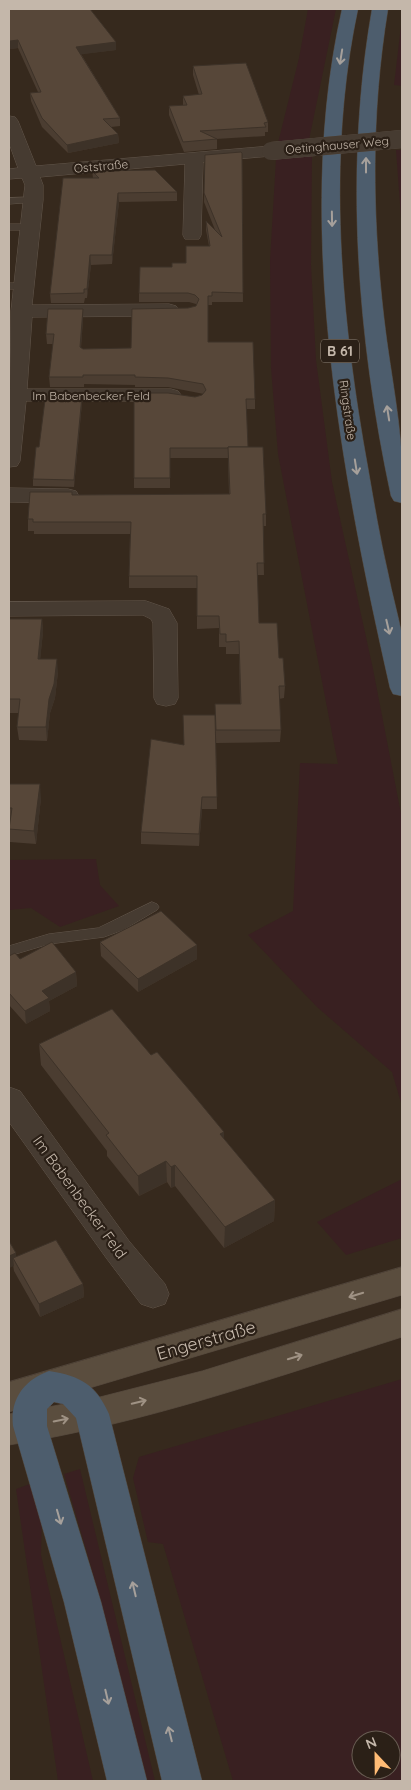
<svg xmlns="http://www.w3.org/2000/svg" width="411" height="1790" font-family="Quicksand,sans-serif">
	<rect width="100%" height="100%" fill="#36291d"/>
	<g fill="#392021" fill-rule="evenodd">
		<path d="M 308,9 L 336,9 L 309,140 L 278,143 L 299,58 Z"/>
		<path d="M 402,17 L 402,86 L 394,85 Z"/>
		<path d="M 396,150 L 402,150 L 402,232 L 402,231 Z"/>
		<path d="M 312,156 L 311,265 L 316,360 L 332,482 L 373,669 L 402,819 L 402,1106 L 392,1072 L 317,1007 L 248,935 L 293,911 L 300,763 L 338,764 L 278,454 L 271,368 L 270,261 L 276,159 Z"/>
		<path d="M 96,859 L 100,885 L 119,906 L 60,927 L 31,908 L 9,910 L 9,860 Z"/>
		<path d="M 402,1179 L 402,1238 L 346,1255 L 317,1222 Z"/>
		<path d="M 402,1379 L 402,1781 L 233,1781 L 163,1544 L 148,1542 L 133,1478 L 139,1457 ZM 361,1740 L 391,1740 L 391,1770 L 361,1770 Z"/>
		<path d="M 80,1469 L 155,1781 L 146,1781 L 90,1563 L 64,1474 Z"/>
		<path d="M 30,1484 L 42,1506 L 41,1555 L 93,1781 L 58,1781 L 16,1489 Z"/>
	</g>
	<g fill="none" stroke-linecap="round" stroke-linejoin="round">
		<g stroke="#62564b" stroke-width="1">
			<g id="lane">
				<path d="M 34,197 L 39,200 L 37,202 L 9,204 L 9,198 Z"/>
				<path d="M 9,224 L 30,224 L 35,227 L 30,230 L 9,230 Z"/>
				<path d="M 9,283 L 23,283 L 28,286 L 23,289 L 9,289 Z"/>
				<path d="M 152,902 L 157,904 L 159,907 L 157,910 L 123,930 L 104,937 L 49,944 L 9,956 L 9,946 L 49,934 L 98,928 Z"/>
			</g>
		</g>
		<g stroke="#62564b" stroke-width="1">
			<g id="street">
				<path d="M 9,116 L 15,117 L 18,121 L 36,166 L 271,146 L 277,147 L 280,151 L 277,155 L 271,156 L 203,162 L 201,235 L 199,239 L 185,239 L 183,235 L 185,164 L 40,177 L 43,185 L 43,200 L 32,305 L 169,304 L 176,306 L 179,310 L 176,314 L 169,316 L 32,317 L 27,389 L 171,389 L 178,391 L 181,395 L 178,399 L 171,401 L 26,401 L 20,461 L 17,466 L 9,467 L 11,311 L 25,185 L 22,178 L 9,179 L 9,169 L 18,168 L 9,143 Z"/>
				<path d="M 9,488 L 68,489 L 76,491 L 79,496 L 76,501 L 68,503 L 9,502 Z"/>
				<path d="M 146,601 L 169,609 L 177,623 L 178,698 L 175,704 L 166,706 L 157,704 L 154,698 L 153,623 L 151,619 L 143,615 L 9,616 L 9,602 Z"/>
				<path d="M 9,1087 L 20,1091 L 129,1241 L 165,1284 L 169,1294 L 165,1304 L 153,1308 L 141,1304 L 107,1259 L 9,1122 Z"/>
			</g>
		</g>
		<g stroke="#50443a" stroke-width="1">
			<g id="secondary">
				<path d="M 402,1267 L 402,1295 L 9,1412 L 9,1382 Z"/>
				<path d="M 402,1309 L 402,1337 C 273,1378 143,1424 9,1445 L 9,1414 L 92,1399 L 202,1371 Z"/>
			</g>
		</g>
		<g stroke="#51463b" stroke-width="1">
			<g id="highway">
				<path d="M 342,9 L 358,9 C 326,159 341,319 368,468 C 374,503 380,538 388,573 C 392,594 398,614 402,635 C 405,654 403,678 402,696 L 393,694 L 390,688 C 342,476 293,224 342,9 Z"/>
				<path d="M 372,9 L 388,9 C 371,113 372,214 384,318 C 391,380 406,441 402,503 L 394,501 L 391,496 C 357,337 344,169 372,9 Z"/>
				<path d="M 49,1371 C 81,1376 96,1385 109,1414 L 202,1781 L 162,1781 L 76,1418 L 63,1404 L 54,1402 L 47,1409 L 47,1426 L 101,1602 L 147,1781 L 107,1781 L 64,1602 L 13,1426 C 10,1399 24,1380 49,1371 Z"/>
			</g>
		</g>
		<use href="#lane" fill="#463b31" fill-rule="evenodd"/>
		<use href="#street" fill="#463b31" fill-rule="evenodd"/>
		<use href="#secondary" fill="#5a4d3e" fill-rule="evenodd"/>
		<use href="#highway" fill="#4d5d6d" fill-rule="evenodd"/>
		<g stroke="#62564b" stroke-width="18" stroke-linecap="butt">
			<path id="street-bridge" d="M 271,151 L 402,139"/>
		</g>
		<use href="#street-bridge" stroke="#463b31" stroke-width="18"/>
	</g>
	<g fill="#4b3d31">
		<path d="M 9,9 L 116,42 L 116,50 L 81,54 L 120,118 L 120,126 L 111,127 L 118,134 L 119,143 L 68,153 L 42,127 L 31,101 L 30,93 L 38,92 L 18,48 L 10,49 L 9,47 Z"/>
		<path d="M 193,66 L 268,122 L 268,132 L 265,132 L 265,136 L 216,139 L 217,139 L 217,149 L 184,152 L 169,115 L 169,106 L 183,105 L 183,96 L 199,95 L 193,75 Z"/>
		<path d="M 242,153 L 243,302 L 212,302 L 212,305 L 208,305 L 208,342 L 255,399 L 255,409 L 246,409 L 248,447 L 266,514 L 266,526 L 263,526 L 264,575 L 257,575 L 259,623 L 279,658 L 285,686 L 284,698 L 279,699 L 281,730 L 280,742 L 216,743 L 217,809 L 202,809 L 199,846 L 141,844 L 141,832 L 184,745 L 215,715 L 240,704 L 239,654 L 226,654 L 226,647 L 219,647 L 219,628 L 197,629 L 197,588 L 129,588 L 129,576 L 130,534 L 34,534 L 34,531 L 28,531 L 28,519 L 72,495 L 229,494 L 228,458 L 170,458 L 170,488 L 134,488 L 134,478 L 195,397 L 202,395 L 204,394 L 168,387 L 135,387 L 135,385 L 84,384 L 84,387 L 50,387 L 49,377 L 53,344 L 47,344 L 46,334 L 83,309 L 83,319 L 81,348 L 83,349 L 131,348 L 188,308 L 196,306 L 196,304 L 189,302 L 139,302 L 139,293 L 172,267 L 186,263 L 209,246 L 206,230 L 206,221 L 215,230 L 204,202 L 205,155 Z"/>
		<path d="M 92,171 L 177,192 L 177,201 L 119,202 L 112,264 L 91,265 L 87,298 L 85,298 L 84,303 L 51,303 L 50,294 L 93,178 Z"/>
		<path d="M 82,403 L 74,487 L 33,486 L 33,479 L 39,447 Z"/>
		<path d="M 9,619 L 42,619 L 43,632 L 40,659 L 58,672 L 55,698 L 50,713 L 47,741 L 19,740 L 17,727 L 19,713 L 9,713 Z"/>
		<path d="M 9,784 L 41,798 L 36,844 L 10,842 L 9,829 L 10,821 L 9,821 Z"/>
		<path d="M 100,942 L 197,945 L 197,959 L 138,992 L 101,956 Z"/>
		<path d="M 9,956 L 76,972 L 77,986 L 49,1001 L 50,1011 L 26,1024 L 9,1005 Z"/>
		<path d="M 39,1044 L 151,1055 L 224,1139 L 275,1200 L 274,1221 L 224,1248 L 175,1186 L 171,1188 L 167,1182 L 139,1196 L 107,1156 L 107,1151 L 41,1065 Z"/>
		<path d="M 9,1241 L 16,1256 L 83,1284 L 84,1297 L 40,1317 L 14,1271 Z"/>
	</g>
	<g fill="#3d3228">
		<path d="M 18,40 L 18,48 L 10,49 L 10,41 Z"/>
		<path d="M 116,42 L 116,50 L 77,55 L 76,47 Z"/>
		<path d="M 118,134 L 119,143 L 68,153 L 67,145 Z"/>
		<path d="M 118,193 L 119,202 L 112,264 L 112,255 Z"/>
		<path d="M 90,255 L 91,265 L 87,298 L 87,289 Z"/>
		<path d="M 83,309 L 83,319 L 80,356 L 80,347 Z"/>
		<path d="M 82,396 L 82,403 L 74,487 L 74,480 Z"/>
		<path d="M 42,619 L 43,632 L 39,672 L 38,659 Z"/>
		<path d="M 57,659 L 58,672 L 55,698 L 50,713 L 47,741 L 46,727 L 49,699 Z"/>
		<path d="M 40,784 L 41,798 L 36,844 L 34,831 Z"/>
		<path d="M 202,797 L 202,809 L 199,846 L 199,834 Z"/>
		<path d="M 197,945 L 197,959 L 138,992 L 138,979 Z"/>
		<path d="M 76,972 L 77,986 L 49,1001 L 50,1011 L 26,1024 L 25,1011 L 42,991 Z"/>
		<path d="M 224,1132 L 224,1152 L 220,1134 Z"/>
		<path d="M 166,1161 L 167,1182 L 139,1196 L 138,1176 Z"/>
		<path d="M 175,1165 L 175,1186 L 171,1188 L 171,1167 Z"/>
		<path d="M 275,1200 L 274,1221 L 224,1248 L 225,1227 Z"/>
		<path d="M 16,1253 L 17,1265 L 13,1258 L 14,1266 L 9,1268 L 9,1256 Z"/>
		<path d="M 83,1284 L 84,1297 L 40,1317 L 39,1304 Z"/>
	</g>
	<g fill="#574739" stroke="#3d3228">
		<path d="M 9,9 L 90,9 L 116,42 L 76,47 L 120,118 L 103,119 L 118,134 L 67,145 L 42,118 L 30,93 L 41,92 L 18,40 L 10,41 L 9,40 Z"/>
		<path d="M 246,63 L 268,122 L 264,123 L 266,127 L 200,131 L 217,139 L 183,142 L 169,106 L 187,105 L 183,96 L 202,94 L 193,66 Z"/>
		<path d="M 241,152 L 242,153 L 243,293 L 212,292 L 212,296 L 208,296 L 208,342 L 253,342 L 255,399 L 246,399 L 248,447 L 228,447 L 228,448 L 170,448 L 170,478 L 134,478 L 134,393 L 168,393 L 195,397 L 202,395 L 206,390 L 203,384 L 168,378 L 135,377 L 135,375 L 83,375 L 83,377 L 49,377 L 54,334 L 46,334 L 48,309 L 83,309 L 80,347 L 83,349 L 131,348 L 132,309 L 188,308 L 196,306 L 199,299 L 195,295 L 188,293 L 139,293 L 140,267 L 172,267 L 172,263 L 186,263 L 186,246 L 210,246 L 206,221 L 222,237 L 204,193 L 205,155 Z"/>
		<path d="M 155,170 L 177,192 L 118,193 L 112,255 L 90,255 L 87,289 L 84,289 L 84,293 L 50,294 L 63,178 L 99,178 L 92,171 Z"/>
		<path d="M 48,396 L 82,396 L 74,480 L 33,479 L 36,447 L 39,447 L 45,400 L 47,400 Z"/>
		<path d="M 228,447 L 263,447 L 266,514 L 263,514 L 264,563 L 257,563 L 259,623 L 277,623 L 279,658 L 283,658 L 285,686 L 279,686 L 281,730 L 216,730 L 215,704 L 241,704 L 239,641 L 226,642 L 226,634 L 220,634 L 219,616 L 197,616 L 197,576 L 129,576 L 131,522 L 33,522 L 33,519 L 28,519 L 30,492 L 72,492 L 72,495 L 230,494 Z"/>
		<path d="M 9,619 L 42,619 L 38,659 L 57,659 L 54,684 L 49,699 L 46,727 L 17,727 L 20,699 L 9,699 Z"/>
		<path d="M 183,715 L 215,715 L 217,797 L 202,797 L 199,834 L 141,832 L 151,739 L 184,745 Z"/>
		<path d="M 9,784 L 40,784 L 34,831 L 9,829 L 12,808 L 9,808 Z"/>
		<path d="M 161,911 L 197,945 L 138,979 L 100,942 Z"/>
		<path d="M 52,942 L 76,972 L 42,991 L 49,998 L 25,1011 L 9,993 L 9,956 L 15,953 L 20,959 Z"/>
		<path d="M 112,1009 L 151,1055 L 157,1052 L 191,1092 L 224,1132 L 220,1134 L 275,1200 L 225,1227 L 175,1165 L 171,1167 L 166,1161 L 138,1176 L 106,1135 L 109,1133 L 39,1044 Z"/>
		<path d="M 56,1240 L 83,1284 L 39,1304 L 13,1258 Z"/>
		<path d="M 9,1241 L 16,1253 L 9,1256 Z"/>
	</g>
	<defs><path id="oneway-shaft" d="M-6 0H5M1.5-3L5.5 0L1.5 3" fill="none" stroke-width="1.6" stroke-linecap="round" stroke-linejoin="round" transform="scale(1.25)"/></defs>
	<g stroke="#a6a09b">
		<use href="#oneway-shaft" transform="translate(341 57) rotate(99)"/>
		<use href="#oneway-shaft" transform="translate(366 165) rotate(-90)"/>
		<use href="#oneway-shaft" transform="translate(332 219) rotate(89)"/>
		<use href="#oneway-shaft" transform="translate(388 413) rotate(-99)"/>
		<use href="#oneway-shaft" transform="translate(356 467) rotate(81)"/>
		<use href="#oneway-shaft" transform="translate(388 627) rotate(77)"/>
		<use href="#oneway-shaft" transform="translate(59 1517) rotate(74)"/>
		<use href="#oneway-shaft" transform="translate(134 1589) rotate(-103)"/>
		<use href="#oneway-shaft" transform="translate(107 1697) rotate(77)"/>
		<use href="#oneway-shaft" transform="translate(170 1734) rotate(-104)"/>
	</g>
	<g stroke="#9f9284">
		<use href="#oneway-shaft" transform="translate(356 1295) rotate(163)"/>
		<use href="#oneway-shaft" transform="translate(295 1357) rotate(-17)"/>
		<use href="#oneway-shaft" transform="translate(139 1402) rotate(-14)"/>
		<use href="#oneway-shaft" transform="translate(61 1420) rotate(-11)"/>
	</g>
	<g text-anchor="middle" dominant-baseline="central" stroke-width="4.5" stroke-linejoin="round" paint-order="stroke">
		<g font-size="12" fill="#c4b7aa" stroke="#2b2017">
			<text transform="translate(337 145) rotate(-5)">Oetinghauser Weg</text>
			<text transform="translate(101 166) rotate(-5)">Oststraße</text>
			<text x="91" y="395">Im Babenbecker Feld</text>
			<text transform="translate(348 410) rotate(82)">Ringstraße</text>
		</g>
		<rect fill="#2b2017" stroke="#968a7e" stroke-width="1" x="321" y="339.5" width="38" height="23" rx="4"/>
		<g font-size="14" font-weight="bold" fill="#c4b7aa">
			<text x="340" y="351">B 61</text>
		</g>
		<g font-size="15" fill="#c4b7aa" stroke="#2b2017">
			<text transform="translate(80 1197) rotate(54)">Im Babenbecker Feld</text>
		</g>
		<g font-size="18" fill="#c4b7aa" stroke="#2b2017">
			<text transform="translate(206 1340) rotate(-16)">Engerstraße</text>
		</g>
	</g>
	<rect width="411" height="1790" fill="none" stroke="#c4b7aa" stroke-width="20"/>
	<g transform="translate(376 1755) rotate(338)"><circle r="24" fill="#2b2017" stroke="#685c52"/>
	<path d="M0-4L9 19L0 12L-9 19Z" fill="#ffbb75"/>
	<text y="-8" font-size="14" font-weight="bold" text-anchor="middle" fill="#c4b7aa">N</text>
	</g>
</svg>
